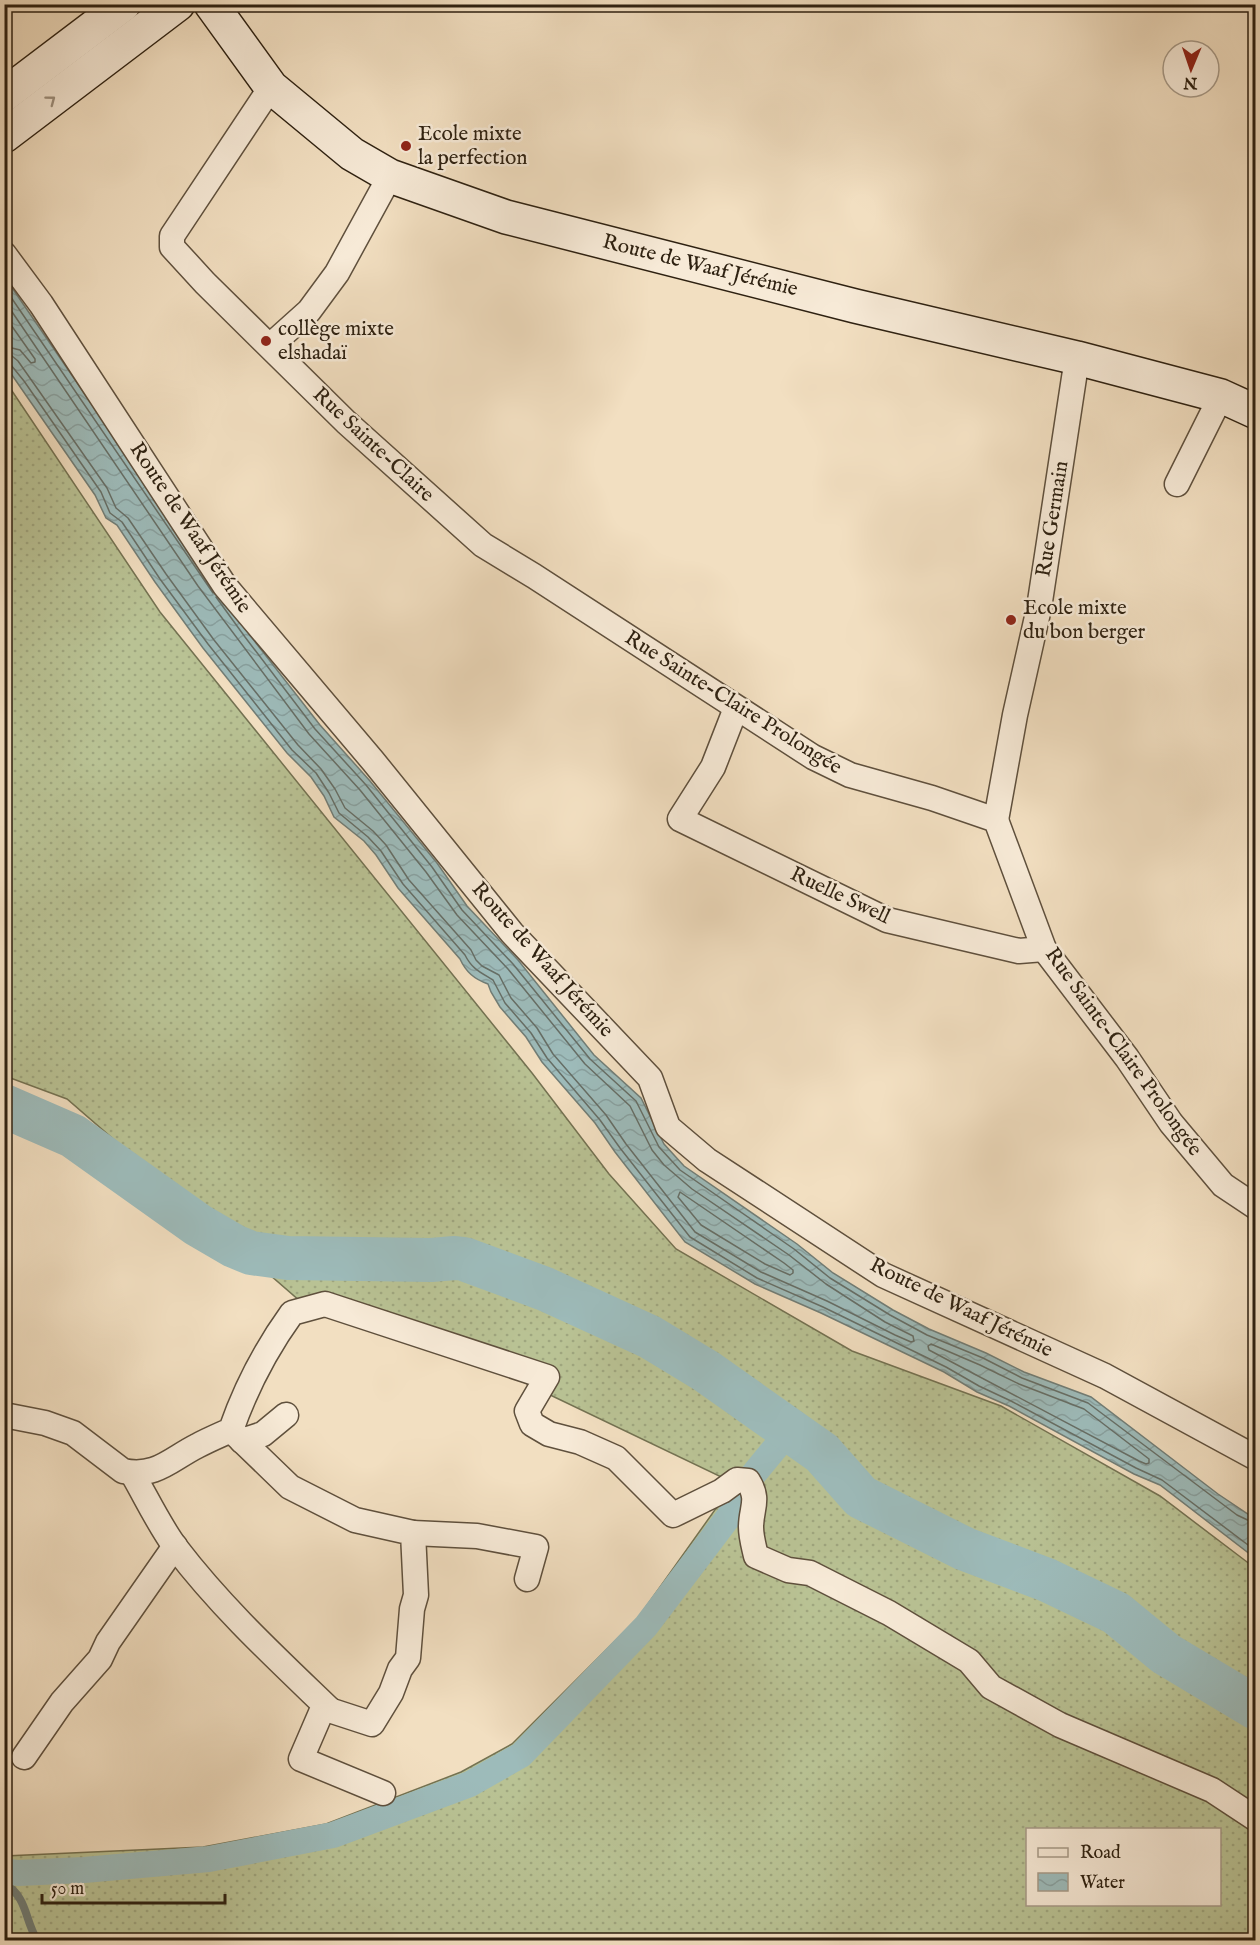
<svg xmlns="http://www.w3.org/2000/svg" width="1260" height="1945" font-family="'IM FELL English',serif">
	<defs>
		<pattern id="grass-dots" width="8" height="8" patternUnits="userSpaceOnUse" patternTransform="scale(1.5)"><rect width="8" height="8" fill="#b9c294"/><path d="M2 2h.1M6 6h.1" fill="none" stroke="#9fa67f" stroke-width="1.8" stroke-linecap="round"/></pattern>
		<pattern id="water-waves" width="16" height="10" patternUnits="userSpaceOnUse" patternTransform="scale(1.5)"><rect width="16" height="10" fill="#9dbbba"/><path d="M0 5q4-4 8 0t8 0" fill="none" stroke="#88a09f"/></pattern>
	</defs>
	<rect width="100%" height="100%" fill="#f2dfc1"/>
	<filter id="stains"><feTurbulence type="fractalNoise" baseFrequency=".00333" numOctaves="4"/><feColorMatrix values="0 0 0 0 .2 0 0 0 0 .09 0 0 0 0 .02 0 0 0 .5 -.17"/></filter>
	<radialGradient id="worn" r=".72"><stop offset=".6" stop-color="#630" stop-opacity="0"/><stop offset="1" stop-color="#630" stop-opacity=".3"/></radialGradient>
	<path fill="url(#grass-dots)" stroke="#747252" stroke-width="1.5" fill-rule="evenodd" d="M 4,379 L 160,612 L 532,1073 L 609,1174 L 676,1249 L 852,1351 L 1001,1406 L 1160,1496 L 1255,1568 L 1255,1940 L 5,1940 L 5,1856 L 203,1847 L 326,1824 L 461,1772 L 512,1744 L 638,1618 L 734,1483 L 521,1381 L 300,1301 L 67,1099 L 5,1076 ZM 1028,1830 L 1220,1830 L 1220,1904 L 1028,1904 Z"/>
	<path fill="url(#water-waves)" stroke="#717d76" stroke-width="1.5" d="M 4,276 L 249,634 L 320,725 L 370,781 L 437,863 L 467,906 L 518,960 L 594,1055 L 641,1098 L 664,1144 L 684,1166 L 797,1244 L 833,1273 L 893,1310 L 929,1329 L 986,1353 L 1024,1372 L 1091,1397 L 1218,1494 L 1255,1519 L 1255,1558 L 1160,1485 L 1134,1474 L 1009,1406 L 977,1392 L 944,1372 L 821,1313 L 755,1284 L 685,1242 L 615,1152 L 595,1123 L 542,1062 L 526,1037 L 500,1007 L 491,992 L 488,984 C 474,979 466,972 460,959 L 398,888 L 376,855 L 364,841 L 334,817 L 324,796 L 311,777 L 287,753 L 203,648 L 155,582 L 117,525 L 106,518 L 95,495 L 5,365 Z"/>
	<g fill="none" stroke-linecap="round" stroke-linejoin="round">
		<g stroke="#666e66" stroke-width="1.5">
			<path d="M 4,287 L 213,593"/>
			<path d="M 4,300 L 198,586 L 309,734 L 360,790 L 426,872 L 457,915 L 508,969 L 585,1064 L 630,1106 L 652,1150 L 664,1165 L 692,1189 L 789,1255 L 826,1284 L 885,1322 L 913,1336 L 914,1341 L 911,1342 L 895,1335 L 827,1301 L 761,1272 L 695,1232 L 626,1144 L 606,1115 L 553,1054 L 537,1028 L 511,998 L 499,975 L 482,966 L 476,960 L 471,950 L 409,880 L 386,845 L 373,831 L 345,808 L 335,789 L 321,769 L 298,745 L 214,640 L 166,574 L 128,518 L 116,508 L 107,488 L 18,361 L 12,356 L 4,355"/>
			<path d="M 4,315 L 35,359 L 35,362 L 31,363 L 20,350 L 4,346"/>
			<path d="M 4,363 L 11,365 L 24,381 L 101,492 L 110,513 L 122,522 L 160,579 L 208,644 L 292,750 L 316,773 L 329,793 L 339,813 L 368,837 L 381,851 L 403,884 L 465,955 C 472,969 480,972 493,980 L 505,1003 L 531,1033 L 547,1058 L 600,1120 L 620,1148 L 690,1237 L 757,1278 L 823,1307 L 946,1367 L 979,1386 L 1011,1401 L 1136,1468 L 1162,1480 L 1256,1551"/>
			<path d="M 216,597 L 245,637 L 315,729 L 366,785 L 432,867 L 462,910 L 513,964 L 590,1059 L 636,1101 L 659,1147 L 680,1170 L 794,1249 L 830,1278 L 890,1315 L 927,1335 L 983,1358 L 1022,1378 L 1088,1403 L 1237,1515 L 1256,1524"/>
			<path d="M 680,1192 L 784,1263 L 793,1270 L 793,1273 L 790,1275 L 765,1264 L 701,1225 L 678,1197 Z"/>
			<path d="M 931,1344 L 980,1365 L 1019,1384 L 1084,1409 L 1149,1459 L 1149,1463 L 1146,1464 L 1139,1461 L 929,1350 L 928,1346 Z"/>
		</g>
		<path stroke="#717d76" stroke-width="8" d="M 4,1883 C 28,1898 24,1918 37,1940"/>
		<path stroke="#9dbbba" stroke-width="26" d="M 4,1871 L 18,1873 L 84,1870 L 209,1859 L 333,1835 L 470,1784 L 521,1755 L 646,1626 L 730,1515 L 748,1481 L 790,1430"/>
		<path stroke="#9dbbba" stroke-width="44" d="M 4,1106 L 73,1136 L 198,1225 L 234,1246 L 251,1253 L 288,1258 L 431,1260 L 455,1258 L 464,1259 L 545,1289 L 650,1337 L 706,1371 L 822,1453 L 861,1497 L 965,1549 L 1047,1580 L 1116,1613 L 1166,1654 L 1256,1708"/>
		<g stroke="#5f503d" stroke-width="27">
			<g id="street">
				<path d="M 271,87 L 172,236 L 172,247 L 205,283 L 346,422 L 483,545 L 534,576 L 813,757 L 850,775 L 932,798 L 996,820 L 1044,949 L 1127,1058 L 1171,1123 L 1223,1185 L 1256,1207"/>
				<path d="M 4,254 L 41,304 L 225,586 L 373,761 L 512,933 L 650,1078 L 668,1127 L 707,1160 L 883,1275 L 1105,1376 L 1256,1458"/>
				<path d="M 270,346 L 309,311 L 337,273 L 390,176"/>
				<path d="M 1177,484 L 1221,396"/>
				<path d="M 736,708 L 713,767 L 680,819 L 887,920 L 1019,951 L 1044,949"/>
				<path d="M 996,820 L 1015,715 L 1039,608 L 1077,358"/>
				<path d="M 4,1415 L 45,1423 L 73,1433 L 123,1471 C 156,1478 171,1459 197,1446 C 208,1440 220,1435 231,1430 C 246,1387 266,1349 292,1313 L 325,1304 L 547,1377 L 527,1411 L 532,1424 L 549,1434 L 580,1442 L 616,1458 L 673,1515 L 722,1491 L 737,1480 L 748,1481 C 760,1500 751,1508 751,1527 C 751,1537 754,1547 756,1556 L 788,1570 L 810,1573 L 889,1613 L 969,1661 L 991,1687 L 1060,1725 L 1212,1790 L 1256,1819"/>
				<path d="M 231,1430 L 290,1487 L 355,1520 L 413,1533 L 416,1595 L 412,1609 L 408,1658 L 400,1669 L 391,1693 L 372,1724 L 323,1708"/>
				<path d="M 242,1441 L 263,1434 L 286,1415"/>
				<path d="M 132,1473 C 146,1497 159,1525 176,1548 C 221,1607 275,1657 328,1708 L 323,1708 L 301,1759 L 383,1793"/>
				<path d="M 413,1533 L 477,1536 L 536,1547 L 527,1579"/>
				<path d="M 24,1757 L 62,1702 L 100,1659 L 108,1642 L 175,1546"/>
			</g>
		</g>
		<g stroke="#2e2111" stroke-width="36">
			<g id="secondary">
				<path d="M 211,4 L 271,87 L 352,154 L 390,176 L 506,217 L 855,306 L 1077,358 L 1221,396 L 1256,412"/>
				<path d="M 4,95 L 124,4"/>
				<path d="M 4,136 L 178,4"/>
			</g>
		</g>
		<use href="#street" stroke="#f7ead7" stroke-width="24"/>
		<use href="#secondary" stroke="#f7ead7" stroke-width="33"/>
	</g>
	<defs><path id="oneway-chevron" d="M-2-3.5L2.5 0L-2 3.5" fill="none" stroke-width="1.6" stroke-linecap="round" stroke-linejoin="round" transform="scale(1.5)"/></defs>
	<use stroke="#9d907e" href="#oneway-chevron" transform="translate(51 100) rotate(-37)"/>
	<g fill="#8f2418" stroke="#f7ead7" stroke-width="2">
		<circle cx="406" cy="146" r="6"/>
		<circle cx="266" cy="341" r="6"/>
		<circle cx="1011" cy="620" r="6"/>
	</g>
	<g text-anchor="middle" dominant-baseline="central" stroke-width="5" stroke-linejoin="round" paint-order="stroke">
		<g font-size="21" fill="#2e2111" stroke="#f7ead7" text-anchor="start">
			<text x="418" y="134">Ecole mixte<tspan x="418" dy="24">la perfection</tspan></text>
			<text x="278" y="329">collège mixte<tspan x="278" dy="24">elshadaï</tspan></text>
			<text x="1023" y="608">Ecole mixte<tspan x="1023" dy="24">du bon berger</tspan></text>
		</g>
		<g font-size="21" fill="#2e2111" stroke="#f7ead7">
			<text transform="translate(700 266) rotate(14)">Route de Waaf Jérémie</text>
			<text transform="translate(373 445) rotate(43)">Rue Sainte-Claire</text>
			<text transform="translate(1053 519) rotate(-81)">Rue Germain</text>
			<text transform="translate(190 528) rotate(56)">Route de Waaf Jérémie</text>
			<text transform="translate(733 703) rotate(32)">Rue Sainte-Claire Prolongée</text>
			<text transform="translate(840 896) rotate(25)">Ruelle Swell</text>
			<text transform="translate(542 960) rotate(48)">Route de Waaf Jérémie</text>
			<text transform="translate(1123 1052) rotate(54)">Rue Sainte-Claire Prolongée</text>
			<text transform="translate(961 1308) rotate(26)">Route de Waaf Jérémie</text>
		</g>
	</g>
	<rect width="1260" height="1945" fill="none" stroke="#f2dfc1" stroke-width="24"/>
	<rect x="6" y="6" width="1248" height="1933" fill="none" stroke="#2e2111" stroke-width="3"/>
	<rect x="12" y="12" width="1236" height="1921" fill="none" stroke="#2e2111" stroke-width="1.5"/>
	<rect x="1026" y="1828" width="195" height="78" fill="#f7ead7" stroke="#a79a88" stroke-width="1.5"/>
	<rect x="1038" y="1848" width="30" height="9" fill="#f7ead7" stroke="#a79a88" stroke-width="1.5"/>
	<text x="1080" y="1858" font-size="18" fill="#2e2111">Road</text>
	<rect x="1038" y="1873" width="30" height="18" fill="url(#water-waves)" stroke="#a79a88" stroke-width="1.5"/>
	<text x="1080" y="1888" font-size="18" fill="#2e2111">Water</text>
	<g transform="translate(1191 69) rotate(182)"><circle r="28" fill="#f7ead7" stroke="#a79a88" stroke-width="1.5"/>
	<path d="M0-4.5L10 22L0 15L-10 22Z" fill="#8f2418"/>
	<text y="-9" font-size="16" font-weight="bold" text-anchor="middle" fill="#2e2111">N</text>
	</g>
	<path d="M42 1894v9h183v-9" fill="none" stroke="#2e2111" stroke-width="3"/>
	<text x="51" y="1894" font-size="18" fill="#2e2111" stroke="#f7ead7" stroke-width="4.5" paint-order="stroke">50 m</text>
	<rect width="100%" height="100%" filter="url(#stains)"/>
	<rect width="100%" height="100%" fill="url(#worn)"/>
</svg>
